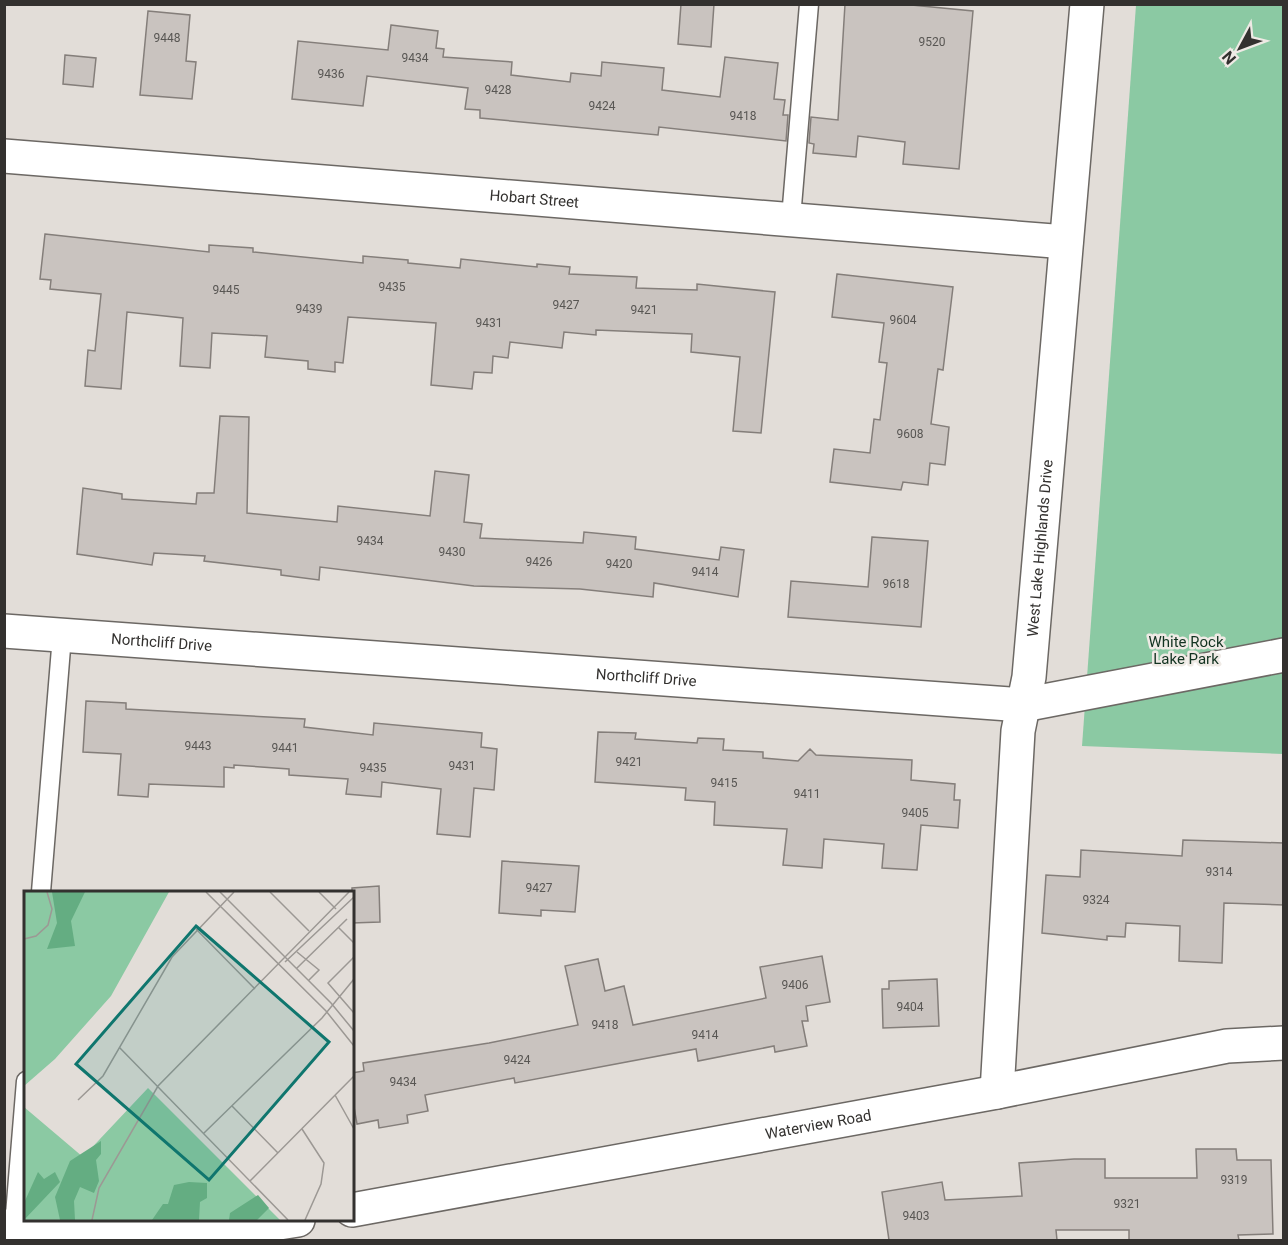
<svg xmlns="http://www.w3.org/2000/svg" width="1288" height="1245" font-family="Roboto,sans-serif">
	<rect width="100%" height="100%" fill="#e2ddd8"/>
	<path fill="#8bc9a3" d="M 1136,5 L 1283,5 L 1283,754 L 1082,746 Z"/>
	<g fill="#c9c3bf" stroke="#847e7a" stroke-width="1.5">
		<path d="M 681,4 L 714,4 L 711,47 L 678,44 Z"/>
		<path d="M 845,4 L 901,4 L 973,11 L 959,169 L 903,164 L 905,142 L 858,136 L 856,157 L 813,153 L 814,144 L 809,143 L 811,117 L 838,120 Z"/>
		<path d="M 148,11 L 190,15 L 186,61 L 196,62 L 192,99 L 140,95 Z"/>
		<path d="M 391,25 L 438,31 L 436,48 L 444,49 L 443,57 L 512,62 L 511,75 L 570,82 L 571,73 L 601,76 L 602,62 L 664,68 L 662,90 L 720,97 L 725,57 L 778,63 L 774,99 L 785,100 L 783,115 L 788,115 L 786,141 L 659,127 L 658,135 L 480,118 L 480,110 L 465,109 L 468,88 L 367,76 L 363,106 L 292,99 L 298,41 L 388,50 Z"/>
		<path d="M 65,55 L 96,58 L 93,87 L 63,84 Z"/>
		<path d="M 45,234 L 209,252 L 209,245 L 253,248 L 253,252 L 363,263 L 363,256 L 408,260 L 408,263 L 460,268 L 461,259 L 537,267 L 537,264 L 570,267 L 569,274 L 637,277 L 636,288 L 697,290 L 697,284 L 775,292 L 761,433 L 733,431 L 740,357 L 691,352 L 692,334 L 596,330 L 596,335 L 564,332 L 562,348 L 510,342 L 508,358 L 493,356 L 492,373 L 474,372 L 472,389 L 431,385 L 436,323 L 348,317 L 343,363 L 335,362 L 335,372 L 308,369 L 308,361 L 265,357 L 267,336 L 212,333 L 210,368 L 180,366 L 183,318 L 127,312 L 121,389 L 85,386 L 88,350 L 95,351 L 101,294 L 50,289 L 51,280 L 40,279 Z"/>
		<path d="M 837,274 L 953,287 L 943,370 L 938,369 L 931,424 L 949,427 L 945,465 L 930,463 L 928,485 L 903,482 L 901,490 L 830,482 L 834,449 L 870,453 L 874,419 L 880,420 L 887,363 L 879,362 L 884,323 L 832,317 Z"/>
		<path d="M 220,416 L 249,417 L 247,513 L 337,522 L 338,506 L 430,516 L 435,471 L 469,475 L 464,522 L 482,524 L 480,538 L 583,543 L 584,532 L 636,537 L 635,549 L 719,560 L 721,547 L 744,550 L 738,597 L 654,583 L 653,597 L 580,589 L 474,586 L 320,567 L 319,580 L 281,575 L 281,570 L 204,561 L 205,556 L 154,553 L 152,565 L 77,554 L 83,488 L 122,494 L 122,499 L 196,504 L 197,493 L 214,493 Z"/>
		<path d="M 872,537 L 928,541 L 921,627 L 788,617 L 791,581 L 868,587 Z"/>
		<path d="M 86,701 L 126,703 L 126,709 L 305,719 L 304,727 L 373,735 L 374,723 L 482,733 L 481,747 L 497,749 L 494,790 L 474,788 L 470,837 L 437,834 L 441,789 L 382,782 L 381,797 L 346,794 L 348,779 L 289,775 L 289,769 L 234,765 L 234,768 L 224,767 L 224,787 L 149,784 L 148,797 L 118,795 L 121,754 L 83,752 Z"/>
		<path d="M 598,732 L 636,733 L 635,739 L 697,743 L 698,738 L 724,739 L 723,750 L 763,752 L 763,758 L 798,761 L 810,749 L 816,755 L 912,760 L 911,780 L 955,784 L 954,800 L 960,800 L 958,828 L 921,825 L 917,870 L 882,868 L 884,844 L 824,839 L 822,868 L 783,865 L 787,829 L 714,825 L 715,802 L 685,800 L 686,788 L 595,782 Z"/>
		<path d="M 1183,840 L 1284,843 L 1284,905 L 1224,903 L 1222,963 L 1179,961 L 1180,926 L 1126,923 L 1125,937 L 1107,936 L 1107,940 L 1042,933 L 1046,875 L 1080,877 L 1081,850 L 1182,856 Z"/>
		<path d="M 502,861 L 579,866 L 575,912 L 541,910 L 541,916 L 499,913 Z"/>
		<path d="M 379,886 L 380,922 L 352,923 L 352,888 Z"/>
		<path d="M 822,956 L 830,1002 L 806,1006 L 808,1021 L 802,1021 L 807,1046 L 775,1052 L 774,1046 L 698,1061 L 696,1049 L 515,1083 L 514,1078 L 425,1095 L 428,1111 L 407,1115 L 408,1123 L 379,1128 L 378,1120 L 357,1124 L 352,1096 L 352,1073 L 364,1071 L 363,1063 L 489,1043 L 578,1025 L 565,966 L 598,959 L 605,991 L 624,986 L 633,1025 L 766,998 L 760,967 Z"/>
		<path d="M 937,979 L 939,1026 L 883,1028 L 882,989 L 889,989 L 889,981 Z"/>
		<path d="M 1196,1149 L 1236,1149 L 1237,1160 L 1271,1160 L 1273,1234 L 1238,1235 L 1239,1240 L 1129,1240 L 1129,1230 L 1056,1230 L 1057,1240 L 889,1240 L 882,1192 L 942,1182 L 945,1200 L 1022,1196 L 1019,1163 L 1074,1159 L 1105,1159 L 1105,1178 L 1197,1178 Z"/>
	</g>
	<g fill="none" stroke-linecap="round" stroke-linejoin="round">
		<g stroke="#6c6864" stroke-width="21">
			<g id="service">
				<path d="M 791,218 L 809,4"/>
				<path d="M 41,892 L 62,636"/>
				<path d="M 14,1227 L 26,1081"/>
			</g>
		</g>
		<g stroke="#6c6864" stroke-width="36">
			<g id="minor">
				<path id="s1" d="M 4,156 L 1066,242"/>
				<path id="s2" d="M 4,631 L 1023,705 L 1284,655"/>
				<path id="s3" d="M 997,1092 L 1018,731 L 1029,677 L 1087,4"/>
				<path id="s4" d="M 352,1210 L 997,1092 L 1227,1046 L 1284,1043"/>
				<path d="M 4,1226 L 106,1233 L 273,1224 L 298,1220"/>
			</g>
		</g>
		<use href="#service" stroke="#fff" stroke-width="18"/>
		<use href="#minor" stroke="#fff" stroke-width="33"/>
	</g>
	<g text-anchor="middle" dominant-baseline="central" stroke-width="5" stroke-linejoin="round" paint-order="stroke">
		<g font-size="12" fill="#585653">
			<text x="167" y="38">9448</text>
			<text x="932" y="42">9520</text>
			<text x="415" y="58">9434</text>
			<text x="331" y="74">9436</text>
			<text x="498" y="90">9428</text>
			<text x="602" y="106">9424</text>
			<text x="743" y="116">9418</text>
			<text x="392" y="287">9435</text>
			<text x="226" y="290">9445</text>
			<text x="566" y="305">9427</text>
			<text x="309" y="309">9439</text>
			<text x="644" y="310">9421</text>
			<text x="903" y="320">9604</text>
			<text x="489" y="323">9431</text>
			<text x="910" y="434">9608</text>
			<text x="370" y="541">9434</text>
			<text x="452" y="552">9430</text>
			<text x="539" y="562">9426</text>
			<text x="619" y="564">9420</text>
			<text x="705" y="572">9414</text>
			<text x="896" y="584">9618</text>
			<text x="198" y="746">9443</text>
			<text x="285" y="748">9441</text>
			<text x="629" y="762">9421</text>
			<text x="462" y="766">9431</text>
			<text x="373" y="768">9435</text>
			<text x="724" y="783">9415</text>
			<text x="807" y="794">9411</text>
			<text x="915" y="813">9405</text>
			<text x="1219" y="872">9314</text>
			<text x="539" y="888">9427</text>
			<text x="1096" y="900">9324</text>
			<text x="795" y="985">9406</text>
			<text x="910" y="1007">9404</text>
			<text x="605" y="1025">9418</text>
			<text x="705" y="1035">9414</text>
			<text x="517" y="1060">9424</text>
			<text x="403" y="1082">9434</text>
			<text x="1234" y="1180">9319</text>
			<text x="1127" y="1204">9321</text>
			<text x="916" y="1216">9403</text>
		</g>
		<g font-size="15" fill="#33312f" stroke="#efeae5">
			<text stroke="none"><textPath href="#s1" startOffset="532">Hobart Street</textPath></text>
			<text stroke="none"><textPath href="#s3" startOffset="546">West Lake Highlands Drive</textPath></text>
			<text stroke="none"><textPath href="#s2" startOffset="158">Northcliff Drive</textPath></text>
			<text stroke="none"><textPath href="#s2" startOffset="644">Northcliff Drive</textPath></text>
			<text stroke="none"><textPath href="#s4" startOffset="474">Waterview Road</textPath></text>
		</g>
		<g font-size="15" fill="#123321" stroke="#efeae5">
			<text x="1186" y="642">White Rock<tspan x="1186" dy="17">Lake Park</tspan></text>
		</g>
	</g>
	<g transform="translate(24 891)">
		<rect width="330" height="330" fill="#e2ddd8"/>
		<path d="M 0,1 L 145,1 L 87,105 L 31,168 L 0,195 ZM 124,197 L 256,329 L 0,329 L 0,216 L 59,266 Z" fill="#8bc9a3"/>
		<path d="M 28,1 L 61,1 L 47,30 L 51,55 L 23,58 L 33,32 ZM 77,250 L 77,263 L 72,269 L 75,290 L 70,302 L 56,296 L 50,310 L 51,329 L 36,329 L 31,306 L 46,270 ZM 14,281 L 20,288 L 31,281 L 36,291 L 0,329 L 0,312 ZM 165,291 L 183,292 L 183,307 L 176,311 L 175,329 L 128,329 L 139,313 L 144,313 L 150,294 ZM 234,304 L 245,317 L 233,329 L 205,329 L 206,322 Z" fill="#64ad82"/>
		<path fill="none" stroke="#9c9894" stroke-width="1.5" d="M 182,1 L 302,120 L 330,155M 196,1 L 307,112 L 330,140M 246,1 L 285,40M 295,1 L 312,18M 314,36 L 330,52M 172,38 L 231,98M 0,48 L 12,45 L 24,34 L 28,18 L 23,1M 273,61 L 295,79 L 285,89M 330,66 L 304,92 L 330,122M 261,71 L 330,6M 273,77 L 323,28M 95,156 L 264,329M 311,204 L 330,238M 54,209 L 79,185 L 148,66 L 210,1M 208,215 L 254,262M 278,238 L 300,272 L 297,293 L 281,329M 180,242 L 298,127 L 330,88M 226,290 L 330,185M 68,329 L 75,297 L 134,195 L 325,1"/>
		<path fill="#0f766e" fill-opacity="0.15" stroke="#0f766e" stroke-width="3" d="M 172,35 L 305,151 L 185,289 L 52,173 Z"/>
		<rect width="330" height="330" fill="none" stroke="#33312f" stroke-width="3"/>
	</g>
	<rect width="1288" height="1245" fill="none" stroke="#33312f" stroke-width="12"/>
	<g transform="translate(1240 48) rotate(229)" stroke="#efeae5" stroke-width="4.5" paint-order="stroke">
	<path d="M0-4.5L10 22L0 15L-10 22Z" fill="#33312f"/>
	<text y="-9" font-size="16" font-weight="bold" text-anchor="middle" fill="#33312f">N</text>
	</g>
</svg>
